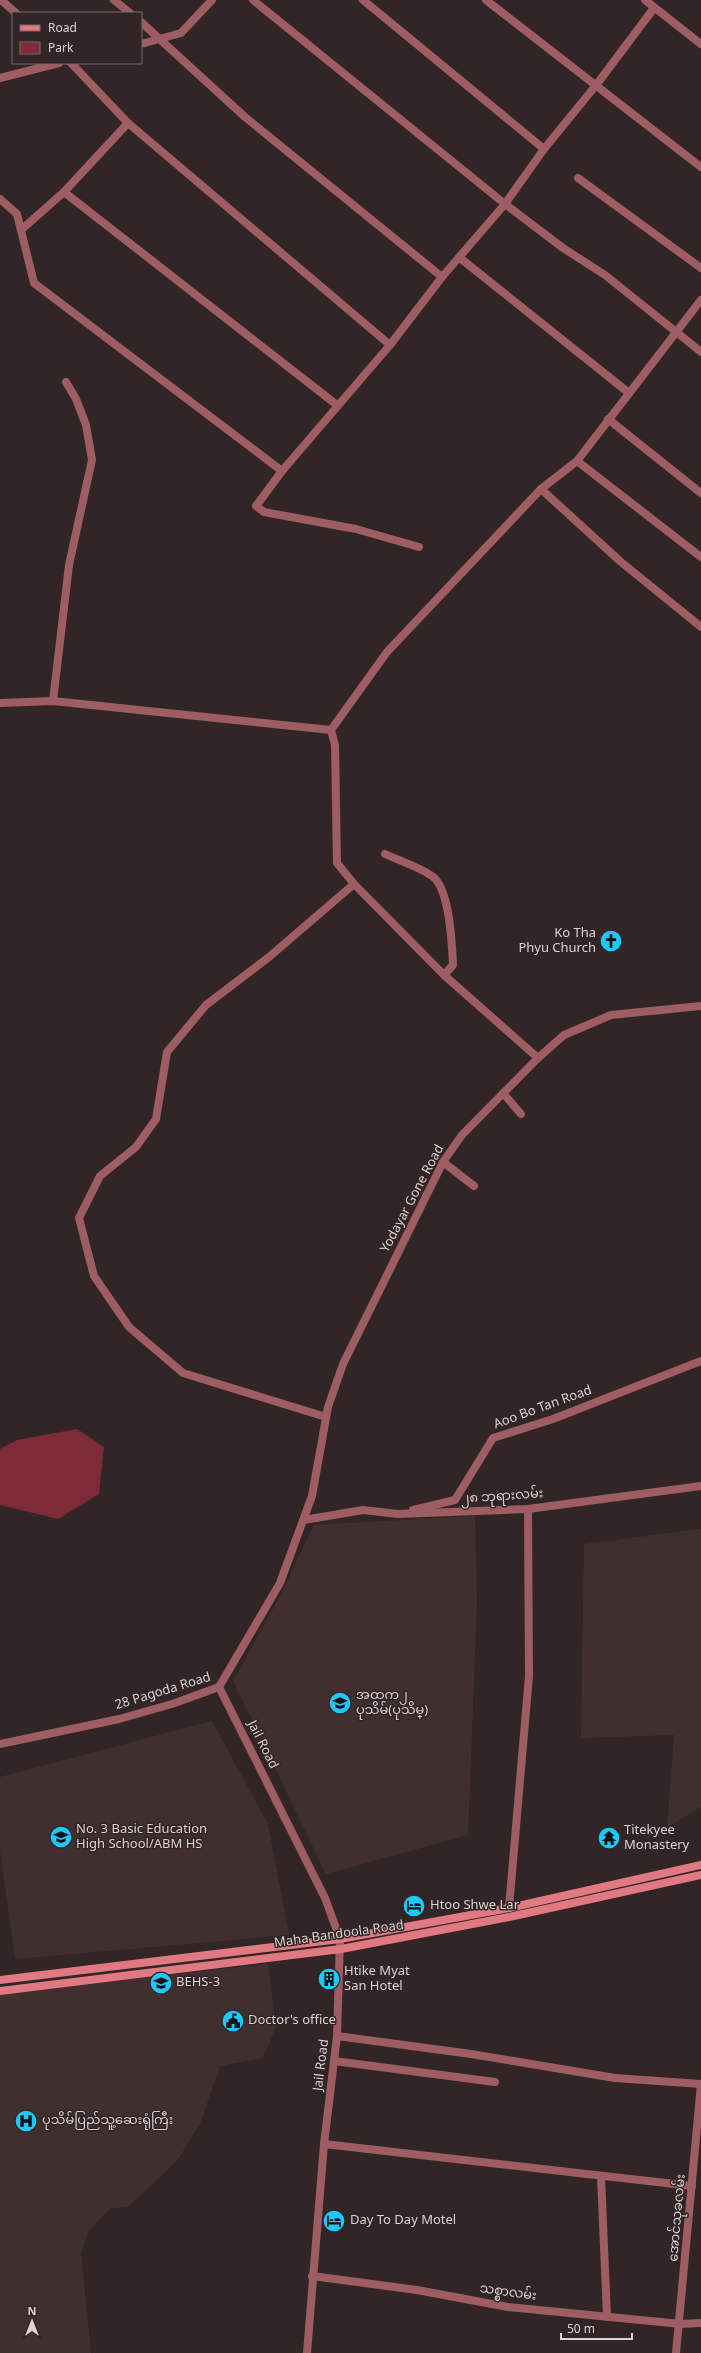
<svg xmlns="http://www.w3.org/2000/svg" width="701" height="2353" font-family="Georgia,'Noto Sans Myanmar',serif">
	<rect width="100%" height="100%" fill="#322526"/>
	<g fill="#412f30">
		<path d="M 475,1516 L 477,1601 L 468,1835 L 326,1874 L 233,1681 L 280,1596 L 314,1525 Z"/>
		<path d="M 701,1529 L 701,1807 L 667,1828 L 674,1735 L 581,1738 L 584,1544 Z"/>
		<path d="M 212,1721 L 268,1824 L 289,1935 L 15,1959 L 0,1850 L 0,1777 Z"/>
		<path d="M 268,1964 L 276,2027 L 263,2058 L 220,2066 L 200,2124 L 177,2161 L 128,2207 L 110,2209 L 88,2232 L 81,2253 L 91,2353 L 0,2353 L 0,1993 Z"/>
	</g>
	<path fill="#7d2b37" d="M 77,1429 L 104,1447 L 99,1494 L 58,1519 L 0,1505 L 0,1449 L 17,1440 Z"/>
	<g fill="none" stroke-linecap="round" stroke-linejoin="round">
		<g stroke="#9e5d62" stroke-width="8">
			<path d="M 1,0 L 16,13"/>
			<path d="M 114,0 L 130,13"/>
			<path d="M 363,0 L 544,149"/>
			<path d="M 486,0 L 701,167"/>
			<path d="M 645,0 L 701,44"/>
			<path d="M 141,22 L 245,117 L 442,277"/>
			<path d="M 141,44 L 181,33 L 212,0"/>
			<path d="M 71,63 L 128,123 L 390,345"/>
			<path d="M 0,78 L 59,63"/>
			<path d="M 578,178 L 701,268"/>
			<path d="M 64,192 L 337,405"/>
			<path d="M 0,199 L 17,214 L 34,283 L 282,471"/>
			<path d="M 21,230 L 64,192 L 128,123"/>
			<path d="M 460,258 L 629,393"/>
			<path d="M 608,419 L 701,493"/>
			<path d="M 577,461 L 701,557"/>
			<path d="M 541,489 L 621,562 L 701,627"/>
			<path d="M 419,547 L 356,529 L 264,512 L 256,506 L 282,471 L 390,345 L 442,277 L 505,204 L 544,149 L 597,84 L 654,8"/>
			<path d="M 53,701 L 69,565 L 92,460 L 86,425 L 76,399 L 66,382"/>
			<path d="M 0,703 L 53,701 L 331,730"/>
			<path d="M 385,854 C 400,861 419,867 432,876 C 450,888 452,945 453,965 L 444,975"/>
			<path d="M 538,1058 L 444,975 L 354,884 L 337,863 L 335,745 L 331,730 L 387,652 L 541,489 L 577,461 L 701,300"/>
			<path d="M 503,1093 L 521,1114"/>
			<path d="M 443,1162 L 474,1186"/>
			<path d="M 326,1417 L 183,1373 L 129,1327 L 94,1276 L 79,1218 L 100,1176 L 136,1147 L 156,1119 L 167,1052 L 206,1005 L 269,957 L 354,884"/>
			<path d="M 413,1510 L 455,1500 L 493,1438 L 553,1419 L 701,1361"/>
			<path d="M 304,1520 L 363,1510 L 398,1514 L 528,1509 L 701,1486"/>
			<path d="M 219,1687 L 325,1898 L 340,1939 L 337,2036 L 324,2144 L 307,2353"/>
			<path d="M 0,1744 L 119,1719 L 172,1704 L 219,1687 L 280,1583 L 312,1496 L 328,1407 L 343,1364 L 443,1162 L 462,1135 L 538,1058 L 564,1035 L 611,1015 L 701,1006"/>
			<path d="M 509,1908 L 529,1676 L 528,1509"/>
			<path d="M 337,2036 L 471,2054 L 615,2078 L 701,2084"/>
			<path d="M 334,2061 L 495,2082"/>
			<path d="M 324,2144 L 692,2186"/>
			<path d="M 601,2176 L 607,2317"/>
			<path d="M 312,2276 L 417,2290 L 508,2307 L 681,2324 L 701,2323"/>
			<path d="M 676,2353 L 701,2084"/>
		</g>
		<path stroke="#9e5d62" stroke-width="8" d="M 253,0 L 505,204 L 563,248 L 605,275 L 701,352"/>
		<g stroke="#e07982" stroke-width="8">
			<path d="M 0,1980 L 340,1939 L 509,1908 L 701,1865"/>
			<path d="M 0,1991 L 341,1949 L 509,1917 L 701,1875"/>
		</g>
	</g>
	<defs>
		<g id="church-disc" transform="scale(1.15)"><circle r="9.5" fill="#1bc9fc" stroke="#322526"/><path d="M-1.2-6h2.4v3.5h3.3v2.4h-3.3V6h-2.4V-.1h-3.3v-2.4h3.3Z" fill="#111"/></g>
		<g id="school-disc" transform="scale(1.15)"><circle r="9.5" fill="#1bc9fc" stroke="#322526"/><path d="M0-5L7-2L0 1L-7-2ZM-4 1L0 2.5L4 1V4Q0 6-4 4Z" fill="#111"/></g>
		<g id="temple-disc" transform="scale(1.15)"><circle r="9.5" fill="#1bc9fc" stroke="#322526"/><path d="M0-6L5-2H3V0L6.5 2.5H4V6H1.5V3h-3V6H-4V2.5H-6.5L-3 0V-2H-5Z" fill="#111"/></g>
		<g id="hotel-disc" transform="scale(1.15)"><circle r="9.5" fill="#1bc9fc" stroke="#322526"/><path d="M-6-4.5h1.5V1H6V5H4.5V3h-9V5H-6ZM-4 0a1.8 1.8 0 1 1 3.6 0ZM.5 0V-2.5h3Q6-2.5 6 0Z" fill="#111"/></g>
		<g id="building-disc" transform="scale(1.15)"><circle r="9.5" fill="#1bc9fc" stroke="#322526"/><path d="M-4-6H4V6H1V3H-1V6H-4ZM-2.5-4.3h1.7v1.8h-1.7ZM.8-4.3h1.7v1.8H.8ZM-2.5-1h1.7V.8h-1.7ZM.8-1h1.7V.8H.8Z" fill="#111"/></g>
		<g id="civic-disc" transform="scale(1.15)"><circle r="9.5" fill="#1bc9fc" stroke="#322526"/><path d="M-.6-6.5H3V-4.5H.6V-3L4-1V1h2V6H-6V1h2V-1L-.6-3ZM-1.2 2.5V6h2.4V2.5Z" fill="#111"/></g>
		<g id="hospital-disc" transform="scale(1.15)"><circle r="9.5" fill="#1bc9fc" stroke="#322526"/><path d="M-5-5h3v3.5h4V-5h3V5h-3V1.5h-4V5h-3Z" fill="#111"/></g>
	</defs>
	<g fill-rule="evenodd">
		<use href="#church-disc" x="611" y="941"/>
		<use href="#school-disc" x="340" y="1703"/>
		<use href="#school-disc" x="61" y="1837"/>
		<use href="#temple-disc" x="609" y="1838"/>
		<use href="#hotel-disc" x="414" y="1906"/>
		<use href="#building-disc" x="329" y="1979"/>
		<use href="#school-disc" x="161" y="1983"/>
		<use href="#civic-disc" x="233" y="2021"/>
		<use href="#hospital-disc" x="26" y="2121"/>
		<use href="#hotel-disc" x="334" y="2221"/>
	</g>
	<g text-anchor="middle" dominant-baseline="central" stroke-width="3" stroke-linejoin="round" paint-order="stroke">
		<g font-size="13" fill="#dbd2d2" stroke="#322526" text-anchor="start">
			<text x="596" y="934" text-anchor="end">Ko Tha<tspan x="596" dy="15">Phyu Church</tspan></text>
			<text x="356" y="1696">အထက၂<tspan x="356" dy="15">ပုသိမ်(ပုသိမ္)</tspan></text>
			<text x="76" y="1830">No. 3 Basic Education<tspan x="76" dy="15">High School/ABM HS</tspan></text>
			<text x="624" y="1831">Titekyee<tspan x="624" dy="15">Monastery</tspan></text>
			<text x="430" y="1906">Htoo Shwe Lar</text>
			<text x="344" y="1972">Htike Myat<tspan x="344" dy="15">San Hotel</tspan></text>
			<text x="176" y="1983">BEHS-3</text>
			<text x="248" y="2021">Doctor's office</text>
			<text x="42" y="2121">ပုသိမ်ပြည်သူ့ဆေးရုံကြီး</text>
			<text x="350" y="2221">Day To Day Motel</text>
		</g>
		<g font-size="13" fill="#dbd2d2" stroke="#322526">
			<text transform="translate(413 1199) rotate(-62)">Yodayar Gone Road</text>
			<text transform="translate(543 1408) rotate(-20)">Aoo Bo Tan Road</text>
			<text transform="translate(502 1497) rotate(-4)">၂၈ ဘုရားလမ်း</text>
			<text transform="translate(163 1692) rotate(-17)">28 Pagoda Road</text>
			<text transform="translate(262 1745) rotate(63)">Jail Road</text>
			<text transform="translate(339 1935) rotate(-8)">Maha Bandoola Road</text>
			<text transform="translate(322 2065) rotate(-83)">Jail Road</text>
			<text transform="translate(678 2218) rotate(-85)">အောင်သုခလမ်း</text>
			<text transform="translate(508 2293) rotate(8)">သစ္စာလမ်း</text>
		</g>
	</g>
	<rect x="12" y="12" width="130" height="52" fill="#322526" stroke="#766a6b"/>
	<rect x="20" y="25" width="20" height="6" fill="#e07982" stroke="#766a6b"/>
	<text x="48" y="32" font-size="12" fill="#dbd2d2">Road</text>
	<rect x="20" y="42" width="20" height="12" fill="#7d2b37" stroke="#766a6b"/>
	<text x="48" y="52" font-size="12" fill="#dbd2d2">Park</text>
	<g transform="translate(32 2321)" stroke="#322526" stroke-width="3" paint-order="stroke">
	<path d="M0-3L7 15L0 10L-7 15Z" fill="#dbd2d2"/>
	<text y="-6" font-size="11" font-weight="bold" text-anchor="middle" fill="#dbd2d2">N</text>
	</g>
	<path d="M561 2333v6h71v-6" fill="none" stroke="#dbd2d2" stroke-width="2"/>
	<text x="567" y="2333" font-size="12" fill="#dbd2d2" stroke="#322526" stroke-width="3" paint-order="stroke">50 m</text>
</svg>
